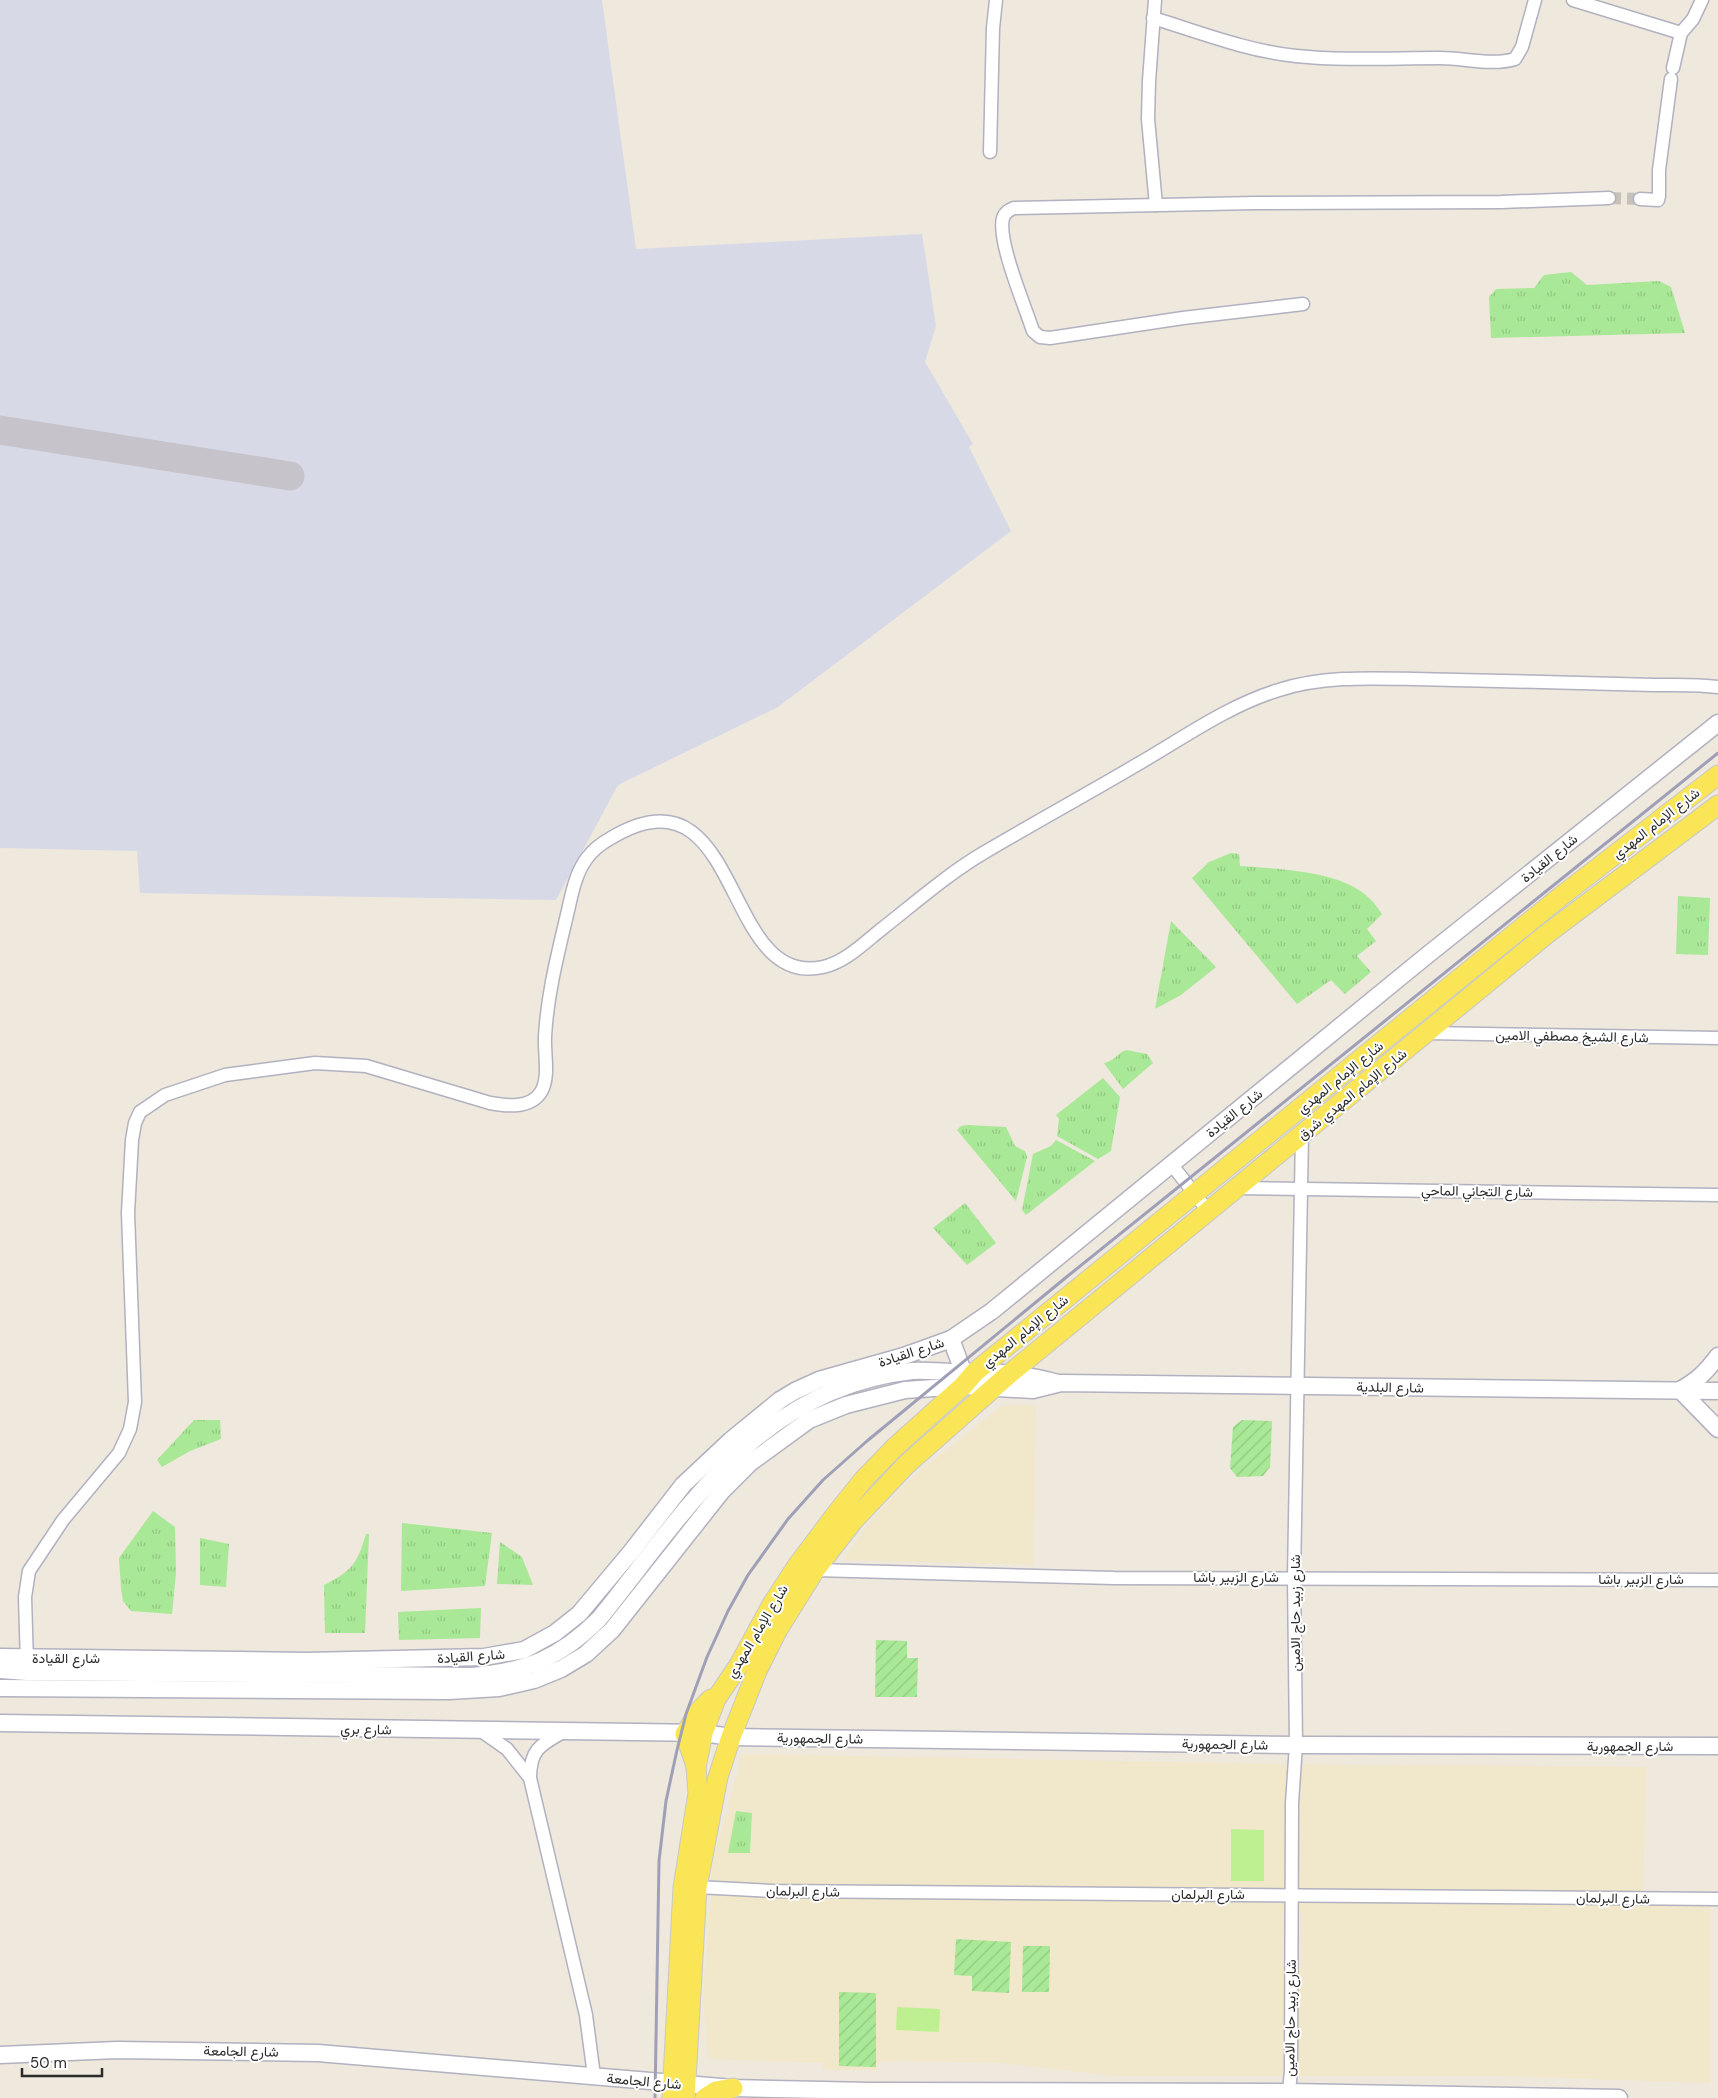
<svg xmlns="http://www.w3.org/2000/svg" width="1718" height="2098" font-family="'DM Sans',Vazirmatn,sans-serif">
	<defs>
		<pattern id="grass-tufts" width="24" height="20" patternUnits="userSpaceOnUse" patternTransform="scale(1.25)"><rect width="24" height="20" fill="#a9e896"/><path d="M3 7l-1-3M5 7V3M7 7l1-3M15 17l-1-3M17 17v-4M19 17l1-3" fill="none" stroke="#92c781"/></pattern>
		<pattern id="garden-furrows" width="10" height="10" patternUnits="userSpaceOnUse" patternTransform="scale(1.25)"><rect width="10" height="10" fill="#a9e896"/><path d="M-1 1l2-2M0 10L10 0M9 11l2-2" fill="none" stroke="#92c781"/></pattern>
	</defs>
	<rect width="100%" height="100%" fill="#eee8dd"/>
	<g fill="#f1e8cb">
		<path d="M 1036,1405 L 1033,1565 L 843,1560 L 874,1517 L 914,1476 L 1002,1406 Z"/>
		<path d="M 742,1754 L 1281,1764 L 1646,1767 L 1643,1895 L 1710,1896 L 1710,2083 L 1501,2076 L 1115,2076 L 1001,2063 L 903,2061 L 877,2062 L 877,2070 L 823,2070 L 823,2063 L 708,2059 L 703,1995 L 712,1866 Z"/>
	</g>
	<path fill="#d8d9e7" d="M 0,0 L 602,0 L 636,249 L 922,234 L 936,326 L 925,362 L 973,444 L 969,447 L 1011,531 L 778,707 L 618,785 L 556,900 L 140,893 L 137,851 L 0,848 Z"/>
	<g fill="url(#grass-tufts)">
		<path d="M 1571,272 L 1587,285 L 1659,281 L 1671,287 L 1685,333 L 1491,338 L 1489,297 L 1496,289 L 1534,288 L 1544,275 Z"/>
		<path d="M 1231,853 L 1239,854 L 1240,866 C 1277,869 1343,870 1370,899 C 1375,903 1378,909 1382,914 L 1367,929 L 1376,941 L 1357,956 L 1371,972 L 1345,994 L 1331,980 L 1297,1004 L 1192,878 L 1209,862 Z"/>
		<path d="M 1678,896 L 1710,898 L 1708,955 L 1676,954 Z"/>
		<path d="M 1171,921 L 1216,967 L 1181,995 L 1155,1009 Z"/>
		<path d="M 1126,1050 L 1147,1054 L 1153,1063 L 1123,1089 L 1104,1063 C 1115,1061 1117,1053 1126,1050 Z"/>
		<path d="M 1103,1078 L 1120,1097 L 1111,1151 L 1098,1159 L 1057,1136 L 1059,1119 L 1056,1115 Z"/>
		<path d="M 968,1125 L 1006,1127 L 1015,1146 L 1025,1151 L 1027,1157 L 1016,1201 L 957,1130 L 961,1126 Z"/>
		<path d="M 1056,1140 L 1095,1161 L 1026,1215 L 1022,1210 L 1033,1154 L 1051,1146 Z"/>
		<path d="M 965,1203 L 996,1243 L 967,1265 L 933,1228 Z"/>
		<path d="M 194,1420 L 220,1420 L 221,1439 L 190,1451 L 162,1467 L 157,1460 Z"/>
		<path d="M 153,1511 L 175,1527 L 176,1573 L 172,1614 L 131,1611 L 123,1601 L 121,1589 L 119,1558 Z"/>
		<path d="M 402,1523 L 492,1533 L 485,1586 L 401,1591 Z"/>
		<path d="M 366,1534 L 369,1534 L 365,1633 L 325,1633 L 324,1585 C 352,1571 357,1564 366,1534 Z"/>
		<path d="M 200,1538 L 229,1544 L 226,1587 L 200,1585 Z"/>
		<path d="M 500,1542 L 522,1557 L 533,1585 L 497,1584 Z"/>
		<path d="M 481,1608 L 480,1638 L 399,1640 L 398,1612 Z"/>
		<path d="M 736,1811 L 752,1813 L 750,1853 L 728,1853 Z"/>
	</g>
	<g fill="url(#garden-furrows)">
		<path d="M 1242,1420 L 1272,1421 L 1270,1467 L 1263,1476 L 1237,1477 L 1230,1468 L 1233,1427 Z"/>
		<path d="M 876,1640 L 907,1641 L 907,1658 L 918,1658 L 917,1697 L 875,1697 Z"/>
		<path d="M 956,1939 L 1011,1942 L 1009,1993 L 972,1991 L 972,1976 L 954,1975 Z"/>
		<path d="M 1023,1946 L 1050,1946 L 1049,1992 L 1022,1992 Z"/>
		<path d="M 839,1992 L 876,1993 L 876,2067 L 839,2066 Z"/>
	</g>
	<g fill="#bef091">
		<path d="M 1231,1829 L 1264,1830 L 1264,1881 L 1231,1881 Z"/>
		<path d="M 897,2007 L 940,2009 L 939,2032 L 896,2030 Z"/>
	</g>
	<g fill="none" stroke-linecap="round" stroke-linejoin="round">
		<path stroke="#c6c4ca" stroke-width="29" d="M 0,430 L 290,476"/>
		<path stroke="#c7c2b9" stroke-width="12" stroke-dasharray="12 6" stroke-linecap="butt" d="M 1609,198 L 1640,199"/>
		<g stroke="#b1b1c0" stroke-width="15">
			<g id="street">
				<path d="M 1155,0 L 1149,81 L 1148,119 L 1156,205"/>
				<path d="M 1573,0 L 1681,33"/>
				<path d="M 1153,18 C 1199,32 1247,51 1296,56 C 1344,61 1392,58 1440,58 C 1465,58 1491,66 1515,59 L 1522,47 L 1535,0"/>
				<path d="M 1673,68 L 1681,33 L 1693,19 L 1702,0"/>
				<path d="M 990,152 L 993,28 L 996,0"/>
				<path d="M 1640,199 L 1658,200 L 1659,196 L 1659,170 L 1671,79"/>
				<path d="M 1303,304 L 1183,318 L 1050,338 L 1040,337 L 1033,331 C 1025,306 997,241 1003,218 C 1005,212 1009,210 1014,208 L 1255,203 L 1501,202 L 1609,198"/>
				<path d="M 1426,1033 L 1718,1038"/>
				<path d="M 1172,1165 L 1208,1211"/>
				<path d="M 1237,1188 L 1718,1195"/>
				<path d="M 815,1570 L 1114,1578 L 1718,1580"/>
				<path d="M 27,1664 L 25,1597 L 29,1571 L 63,1520 L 119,1453 L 130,1429 L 135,1402 L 128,1213 L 132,1140 L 135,1123 L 140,1112 L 165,1095 L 225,1075 L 315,1063 L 366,1066 L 490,1103 C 507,1106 530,1109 541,1092 C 550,1077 544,1053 545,1037 C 547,997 557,957 566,919 C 571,899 574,875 587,858 C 593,850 602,843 611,838 C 744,759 720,990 823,967 C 846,962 865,942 883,928 C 916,902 949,873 985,852 C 1036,822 1087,794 1138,764 C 1183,738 1229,705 1279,690 C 1322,676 1370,678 1414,679 C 1457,680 1499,681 1542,682 C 1579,683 1617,684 1654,685 C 1675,685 1697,684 1718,687"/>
				<path d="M 480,1730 L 507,1749 L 530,1778"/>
				<path d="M 563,1732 C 540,1745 530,1750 530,1778 L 586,2015 L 594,2076"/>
				<path d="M 697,1887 L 773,1891 L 1718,1899"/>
				<path d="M 1289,2092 L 1291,2070 L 1292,1803 L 1296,1745 L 1294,1577 L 1302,1134"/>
			</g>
		</g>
		<g stroke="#b1b1c0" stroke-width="19">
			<g id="secondary">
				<path d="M 951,1339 L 963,1371"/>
				<path d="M 1718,1356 C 1706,1372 1697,1381 1680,1390 L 1718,1429"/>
				<path d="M 0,1657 L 307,1661 L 484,1657 L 524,1650 L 555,1633 L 579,1614 L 631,1552 L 683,1485 L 731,1440 L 780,1400 L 795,1391 L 819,1380 L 904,1356 L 951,1339 L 992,1311 L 1425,957 L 1718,723"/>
				<path d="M 0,1670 L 27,1672 L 472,1676 C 527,1671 560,1658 599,1619 C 687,1510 758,1388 912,1371 C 926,1370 939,1372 953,1372 C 987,1371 1025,1373 1058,1383"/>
				<path d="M 0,1688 L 449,1691 L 499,1688 L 534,1680 L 561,1669 L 586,1654 L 612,1630 L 722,1491 L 750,1463 L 809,1420 L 846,1405 L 905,1390 L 963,1386 L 1033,1390 L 1061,1383 L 1718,1391"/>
				<path d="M 0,1723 L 636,1732 L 703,1733 L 731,1737 L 1296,1745 L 1718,1746"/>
				<path d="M 0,2055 L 117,2050 L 318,2053 L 733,2088 L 870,2091 L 1289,2092 L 1619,2098"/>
			</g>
		</g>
		<g stroke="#c8c8c8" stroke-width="21">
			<g id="primary">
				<path d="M 696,1766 L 685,1734 L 699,1711 L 711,1699"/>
				<path d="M 672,2098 L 683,1888 L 698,1793 L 696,1767 L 703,1733 L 716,1699 L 739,1665 L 771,1606 L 797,1566 L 836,1514 L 864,1479 L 895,1447 L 963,1386 L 975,1372 L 1560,897 L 1718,775"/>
				<path d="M 685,2098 L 697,1887 L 718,1777 L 731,1737 L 757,1671 L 777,1631 L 815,1570 L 854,1520 L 907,1464 L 1008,1375 L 1548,933 L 1718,805"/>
				<path d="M 705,2098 L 716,2091 L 733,2088"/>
			</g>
		</g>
		<use href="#street" stroke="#fff" stroke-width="12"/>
		<use href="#secondary" stroke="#fff" stroke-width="16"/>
		<use href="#primary" stroke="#fae556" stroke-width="19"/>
		<path stroke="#9fa0b7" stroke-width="3" d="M 655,2098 L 659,1861 L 666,1801 L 677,1750 L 686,1714 L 707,1657 L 728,1611 L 748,1575 L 788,1519 L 823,1480 L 867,1441 L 1069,1275 L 1718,753"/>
	</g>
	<g text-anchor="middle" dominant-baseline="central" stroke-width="4" stroke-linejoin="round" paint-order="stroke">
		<g font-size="14" fill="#2b2b2b" stroke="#fff">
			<text transform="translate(1656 823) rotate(-38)">شارع الإمام المهدي</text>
			<text transform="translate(1549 858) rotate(-39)">شارع القيادة</text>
			<text transform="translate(1572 1036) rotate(1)">شارع الشيخ مصطفي الامين</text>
			<text transform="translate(1340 1077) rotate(-39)">شارع الإمام المهدي</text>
			<text transform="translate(1352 1094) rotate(-39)">شارع الإمام المهدي شرق</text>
			<text transform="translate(1234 1113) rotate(-39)">شارع القيادة</text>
			<text transform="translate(1477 1191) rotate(1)">شارع التجاني الماحي</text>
			<text transform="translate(1025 1331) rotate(-39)">شارع الإمام المهدي</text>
			<text transform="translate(911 1352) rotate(-18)">شارع القيادة</text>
			<text transform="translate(1390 1387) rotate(1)">شارع البلدية</text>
			<text x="1236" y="1577">شارع الزبير باشا</text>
			<text x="1641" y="1579">شارع الزبير باشا</text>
			<text transform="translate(1295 1613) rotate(-90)">شارع زبيد حاج الامين</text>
			<text transform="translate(757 1631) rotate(-59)">شارع الإمام المهدي</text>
			<text transform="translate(471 1656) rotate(-4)">شارع القيادة</text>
			<text x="66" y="1658">شارع القيادة</text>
			<text transform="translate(366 1729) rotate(1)">شارع بري</text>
			<text transform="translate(820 1738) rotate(1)">شارع الجمهورية</text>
			<text transform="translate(1225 1744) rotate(1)">شارع الجمهورية</text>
			<text x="1630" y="1746">شارع الجمهورية</text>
			<text transform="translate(803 1891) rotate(1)">شارع البرلمان</text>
			<text x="1208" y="1894">شارع البرلمان</text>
			<text transform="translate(1613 1898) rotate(1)">شارع البرلمان</text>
			<text transform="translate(1290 2018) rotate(-89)">شارع زبيد حاج الامين</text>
			<text transform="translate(241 2051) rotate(1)">شارع الجامعة</text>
			<text transform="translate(644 2081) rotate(5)">شارع الجامعة</text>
		</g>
	</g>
	<path d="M22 2068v8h80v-8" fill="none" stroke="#2b2b2b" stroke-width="2.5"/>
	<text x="30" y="2068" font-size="15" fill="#2b2b2b" stroke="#ffffff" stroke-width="4" paint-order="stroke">50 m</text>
</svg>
